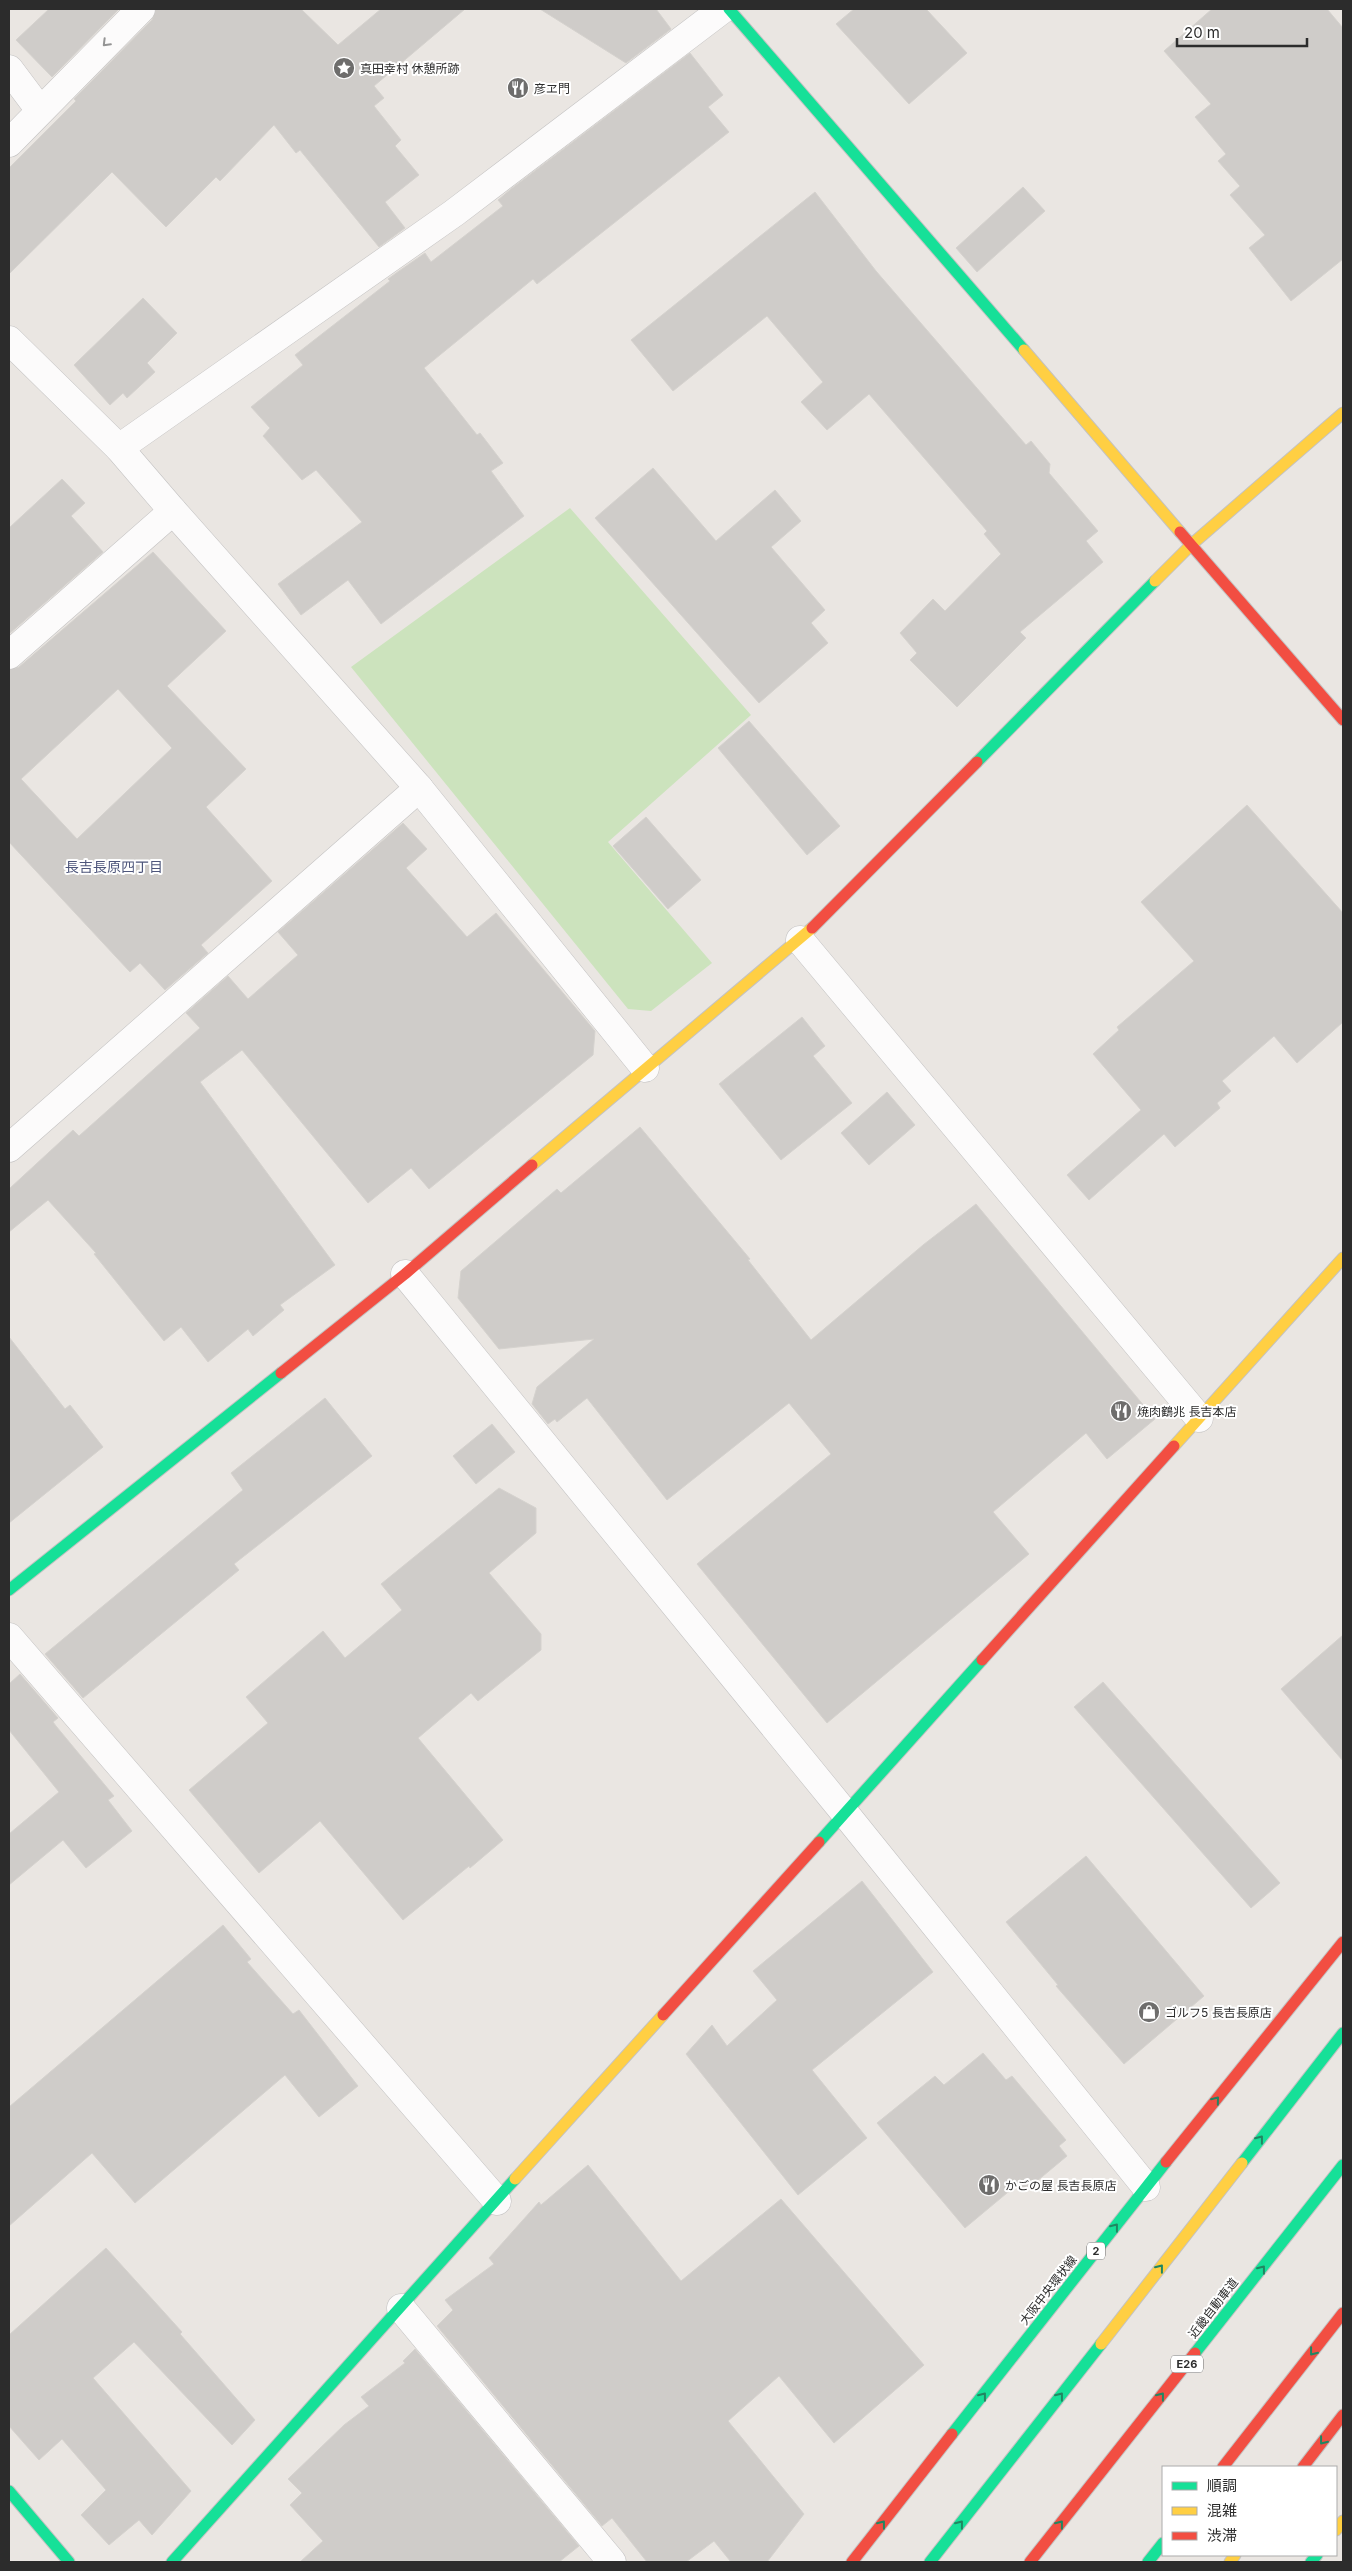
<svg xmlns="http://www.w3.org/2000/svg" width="1352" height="2571" font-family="Inter,'Noto Sans JP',sans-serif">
	<rect width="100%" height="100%" fill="#eae6e2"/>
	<path fill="#cce3bd" d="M 570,508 L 751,715 L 608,842 L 712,963 L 651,1011 L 628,1009 L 351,667 Z"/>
	<g fill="#cfccc9" stroke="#d5d2ce" fill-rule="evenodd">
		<path d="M 49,9 L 119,9 L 52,77 L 16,40 Z"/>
		<path d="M 156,9 L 301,9 L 338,45 L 381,9 L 465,9 L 374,86 L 384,98 L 374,106 L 401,140 L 395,146 L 419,175 L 385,202 L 405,228 L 379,247 L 300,150 L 296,153 L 274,125 L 220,181 L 216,177 L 166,227 L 112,172 L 9,274 L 9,168 L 76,101 L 74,99 L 152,20 Z"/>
		<path d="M 540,9 L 656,9 L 671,29 L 626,63 Z"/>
		<path d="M 854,9 L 926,9 L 967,53 L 909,104 L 836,24 Z"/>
		<path d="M 1212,9 L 1327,9 L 1343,28 L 1343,259 L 1291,301 L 1249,248 L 1265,235 L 1230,195 L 1240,186 L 1218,161 L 1226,154 L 1195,117 L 1211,104 L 1164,51 Z"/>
		<path d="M 690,53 L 723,95 L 708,107 L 729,132 L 537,284 L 533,279 L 424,368 L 477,435 L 480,433 L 503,463 L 491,471 L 524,516 L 381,624 L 348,580 L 301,615 L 278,584 L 362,522 L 316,470 L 302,480 L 263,436 L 270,428 L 251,407 L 303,365 L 295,355 L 390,281 L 388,279 L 399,271 L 425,253 L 431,262 L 503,206 L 498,200 L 511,189 Z"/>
		<path d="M 1023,187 L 1045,211 L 977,272 L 956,248 Z"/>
		<path d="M 815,192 L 876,271 L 1026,445 L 1031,441 L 1050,464 L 1049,473 L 1098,531 L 1086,541 L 1103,562 L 1020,632 L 1026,638 L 957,707 L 910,660 L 917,653 L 900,633 L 933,599 L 945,611 L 1001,554 L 984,534 L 987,531 L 869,394 L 827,430 L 801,402 L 823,382 L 767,316 L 673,391 L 631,340 Z"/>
		<path d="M 143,298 L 177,333 L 147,363 L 155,372 L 127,398 L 123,393 L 110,405 L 74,365 Z"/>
		<path d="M 653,468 L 716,541 L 775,490 L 801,521 L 771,547 L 825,610 L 811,623 L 828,643 L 759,703 L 595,518 Z"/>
		<path d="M 62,479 L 85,503 L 71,516 L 103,552 L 9,634 L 9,528 Z"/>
		<path d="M 153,552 L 226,631 L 167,686 L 246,769 L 206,807 L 272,881 L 201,945 L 208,953 L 165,990 L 140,963 L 130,972 L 9,842 L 9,670 L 19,667 ZM 118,689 L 172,748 L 77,839 L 21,779 Z"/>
		<path d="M 749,721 L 840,826 L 807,855 L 718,748 Z"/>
		<path d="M 1247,805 L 1343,913 L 1343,1022 L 1297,1063 L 1274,1036 L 1222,1081 L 1231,1091 L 1217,1103 L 1220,1108 L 1175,1147 L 1164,1134 L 1089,1200 L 1067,1175 L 1141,1110 L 1093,1054 L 1119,1030 L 1117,1027 L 1194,961 L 1141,902 Z"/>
		<path d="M 646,817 L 701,880 L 668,909 L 613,846 Z"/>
		<path d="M 403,823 L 427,849 L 406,868 L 467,937 L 496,913 L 595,1031 L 593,1055 L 429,1189 L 411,1168 L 368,1203 L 242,1050 L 200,1082 L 335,1265 L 280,1305 L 284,1310 L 253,1336 L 248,1329 L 208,1362 L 181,1327 L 164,1341 L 94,1254 L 96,1253 L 48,1200 L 9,1232 L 9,1189 L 73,1130 L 79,1136 L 200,1028 L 186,1013 L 228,976 L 248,999 L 298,955 L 278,932 Z"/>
		<path d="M 802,1017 L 825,1046 L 813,1056 L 852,1103 L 781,1160 L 719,1084 Z"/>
		<path d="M 887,1092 L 915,1125 L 869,1165 L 841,1133 Z"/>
		<path d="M 640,1127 L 750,1259 L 748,1260 L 811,1340 L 923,1245 L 976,1204 L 1155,1419 L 1107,1459 L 1086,1433 L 993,1512 L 1029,1554 L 827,1723 L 697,1564 L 831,1454 L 789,1403 L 667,1500 L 587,1398 L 557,1422 L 555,1419 L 548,1424 L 532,1404 L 537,1387 L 594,1339 L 499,1349 L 458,1298 L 461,1271 L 557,1189 L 561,1193 Z"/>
		<path d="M 9,1337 L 65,1409 L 70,1405 L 103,1447 L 9,1523 Z"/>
		<path d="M 325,1398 L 372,1456 L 234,1564 L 239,1570 L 83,1698 L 45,1654 L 243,1490 L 231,1473 Z"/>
		<path d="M 492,1424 L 515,1452 L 476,1484 L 453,1456 Z"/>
		<path d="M 499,1488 L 536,1508 L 536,1533 L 489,1573 L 541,1634 L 541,1650 L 478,1701 L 471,1693 L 418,1738 L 503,1840 L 470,1868 L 469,1866 L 403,1920 L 320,1821 L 259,1873 L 189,1790 L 268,1723 L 246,1697 L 323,1631 L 345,1658 L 402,1610 L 381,1584 Z"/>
		<path d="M 1343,1635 L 1343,1761 L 1281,1689 Z"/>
		<path d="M 20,1674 L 58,1718 L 53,1722 L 56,1726 L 114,1796 L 108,1800 L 132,1831 L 86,1868 L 63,1840 L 9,1885 L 9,1834 L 59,1792 L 9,1730 L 9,1684 Z"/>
		<path d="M 1103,1682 L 1280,1883 L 1251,1908 L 1074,1707 Z"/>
		<path d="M 1086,1856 L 1204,1996 L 1124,2064 L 1056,1986 L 1058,1985 L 1006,1922 Z"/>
		<path d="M 862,1881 L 933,1972 L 812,2070 L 867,2138 L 798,2195 L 686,2054 L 712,2025 L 727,2046 L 777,2000 L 753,1971 Z"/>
		<path d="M 223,1925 L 251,1959 L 247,1962 L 293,2014 L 299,2010 L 358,2086 L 319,2117 L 285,2075 L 135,2203 L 92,2153 L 9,2226 L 9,2107 Z"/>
		<path d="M 983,2053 L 1006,2080 L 1012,2076 L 1066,2140 L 1059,2146 L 1067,2156 L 1025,2191 L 1019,2183 L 965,2228 L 877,2123 L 935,2076 L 944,2085 Z"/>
		<path d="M 588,2165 L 681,2281 L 781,2199 L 924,2365 L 834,2443 L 779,2376 L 728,2421 L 804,2514 L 767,2562 L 731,2562 L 714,2541 L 686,2562 L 647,2562 L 612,2518 L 602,2526 L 437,2326 L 453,2310 L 445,2300 L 494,2264 L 489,2258 L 539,2202 L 541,2205 Z"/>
		<path d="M 106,2248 L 182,2332 L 180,2334 L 255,2420 L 232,2445 L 134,2342 L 93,2378 L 191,2491 L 152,2535 L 139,2520 L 109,2545 L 81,2515 L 106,2490 L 62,2439 L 39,2460 L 9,2426 L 9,2335 Z"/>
		<path d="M 415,2349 L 579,2546 L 559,2562 L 300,2562 L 323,2541 L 290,2505 L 302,2493 L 288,2479 L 344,2425 L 369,2406 L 361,2397 L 405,2363 L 403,2361 Z"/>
	</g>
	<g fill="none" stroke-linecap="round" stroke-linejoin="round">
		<g stroke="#c3c2c2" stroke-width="29">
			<g id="street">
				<path d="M 9,69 L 39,109"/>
				<path d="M 9,143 L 141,9"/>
				<path d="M 9,340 L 119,448 L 173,511 L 419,788 L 645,1068"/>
				<path d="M 119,448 L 454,213 L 723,9"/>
				<path d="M 9,655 L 173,511"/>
				<path d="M 800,940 L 1199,1418"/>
				<path d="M 9,1148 L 419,788"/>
				<path d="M 405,1274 L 844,1812 L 1146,2187"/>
				<path d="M 9,1637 L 497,2201"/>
				<path d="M 401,2308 L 612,2562"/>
			</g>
		</g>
		<g stroke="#c3c2c2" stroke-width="13">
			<g id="fast">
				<path d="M 729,9 L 1024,350"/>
				<path d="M 977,762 L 1155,581"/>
				<path d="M 9,1590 L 281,1373"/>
				<path d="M 819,1842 L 982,1660"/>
				<path d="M 1242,2163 L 1343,2033"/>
				<path d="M 1195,2353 L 1343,2165"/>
				<path d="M 952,2434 L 1166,2162"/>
				<path d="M 9,2491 L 69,2562"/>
				<path d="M 172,2562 L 515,2179"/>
				<path d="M 930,2562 L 1101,2344"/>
				<path d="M 1148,2562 L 1163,2543"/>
				<path d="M 1311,2562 L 1317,2555"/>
			</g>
		</g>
		<g stroke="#c3c2c2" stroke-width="13">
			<g id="slow">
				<path d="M 1024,350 L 1180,532"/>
				<path d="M 1155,581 L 1191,545 L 1343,413"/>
				<path d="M 532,1165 L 812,928"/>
				<path d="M 1174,1446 L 1343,1258"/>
				<path d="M 515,2179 L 663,2015"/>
				<path d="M 1101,2344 L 1242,2163"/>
				<path d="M 1336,2530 L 1343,2521"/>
				<path d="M 1230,2562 L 1235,2555"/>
			</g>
		</g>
		<g stroke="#c3c2c2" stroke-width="13">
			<g id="jam">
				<path d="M 1180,532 L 1343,720"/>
				<path d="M 812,928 L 977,762"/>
				<path d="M 281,1373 L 405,1274 L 532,1165"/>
				<path d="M 982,1660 L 1174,1446"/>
				<path d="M 663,2015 L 819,1842"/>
				<path d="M 1166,2162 L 1343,1942"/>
				<path d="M 1223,2467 L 1343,2313"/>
				<path d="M 1303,2467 L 1343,2415"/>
				<path d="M 852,2562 L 952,2434"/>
				<path d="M 1030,2562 L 1195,2353"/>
			</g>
		</g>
		<use href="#street" stroke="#fcfbfb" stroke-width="28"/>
		<use href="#fast" stroke="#16e098" stroke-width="11"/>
		<use href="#slow" stroke="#ffcf43" stroke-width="11"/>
		<use href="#jam" stroke="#f24e42" stroke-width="11"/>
	</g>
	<defs><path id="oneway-chevron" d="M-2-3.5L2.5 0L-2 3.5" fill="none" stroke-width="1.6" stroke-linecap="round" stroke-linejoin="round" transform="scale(1.25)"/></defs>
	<use stroke="#949494" href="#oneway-chevron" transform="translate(106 43) rotate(135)"/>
	<g stroke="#218662">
		<use href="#oneway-chevron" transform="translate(1216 2100) rotate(-51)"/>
		<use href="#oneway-chevron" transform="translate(1260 2139) rotate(-52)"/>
		<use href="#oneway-chevron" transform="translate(1115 2227) rotate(-52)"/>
		<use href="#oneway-chevron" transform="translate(1160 2268) rotate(-52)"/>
		<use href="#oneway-chevron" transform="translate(1262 2269) rotate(-52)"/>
		<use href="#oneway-chevron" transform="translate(1313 2352) rotate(128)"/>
		<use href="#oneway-chevron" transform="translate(983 2396) rotate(-52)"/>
		<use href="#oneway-chevron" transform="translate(1060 2396) rotate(-52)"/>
		<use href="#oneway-chevron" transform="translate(1161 2396) rotate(-52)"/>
		<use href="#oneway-chevron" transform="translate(1323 2441) rotate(128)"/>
		<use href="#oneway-chevron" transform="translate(882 2524) rotate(-52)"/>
		<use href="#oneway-chevron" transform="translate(960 2524) rotate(-52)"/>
		<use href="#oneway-chevron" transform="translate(1060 2524) rotate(-52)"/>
	</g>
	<defs>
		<g id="sight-disc" transform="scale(1.125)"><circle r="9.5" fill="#6e6d6c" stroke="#fff"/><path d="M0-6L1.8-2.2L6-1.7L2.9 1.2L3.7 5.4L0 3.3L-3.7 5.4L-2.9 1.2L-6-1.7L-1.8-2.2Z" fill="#fff"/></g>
		<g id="restaurant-disc" transform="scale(1.125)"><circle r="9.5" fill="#6e6d6c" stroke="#fff"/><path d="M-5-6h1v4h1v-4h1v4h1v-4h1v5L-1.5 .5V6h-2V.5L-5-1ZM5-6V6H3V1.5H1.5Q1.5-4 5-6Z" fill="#fff"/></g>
		<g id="shop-disc" transform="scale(1.125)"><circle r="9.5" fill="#6e6d6c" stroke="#fff"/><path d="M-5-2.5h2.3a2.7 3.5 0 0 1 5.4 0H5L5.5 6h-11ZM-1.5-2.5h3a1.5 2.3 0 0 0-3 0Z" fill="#fff"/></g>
	</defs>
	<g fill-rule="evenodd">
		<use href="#sight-disc" x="344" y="68"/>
		<use href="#restaurant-disc" x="518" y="88"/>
		<use href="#restaurant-disc" x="1121" y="1411"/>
		<use href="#shop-disc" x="1149" y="2012"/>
		<use href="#restaurant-disc" x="989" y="2185"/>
	</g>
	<g text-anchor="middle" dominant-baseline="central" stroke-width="4" stroke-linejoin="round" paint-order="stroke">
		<g fill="#fff" stroke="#6b6b6b" stroke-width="1">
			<rect x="1087" y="2242.5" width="18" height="17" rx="4"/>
			<rect x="1171" y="2355.5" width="32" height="17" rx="4"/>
		</g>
		<g font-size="11" font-weight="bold" fill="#2c2c2c">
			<text x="1096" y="2251">2</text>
			<text x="1187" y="2364">E26</text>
		</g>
		<g font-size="12" fill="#2c2c2c" stroke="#fff" text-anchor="start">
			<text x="360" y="68">真田幸村 休憩所跡</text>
			<text x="534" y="88">彦ヱ門</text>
			<text x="1137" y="1411">焼肉鶴兆 長吉本店</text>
			<text x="1165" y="2012">ゴルフ5 長吉長原店</text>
			<text x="1005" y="2185">かごの屋 長吉長原店</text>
		</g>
		<g font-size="12" fill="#2c2c2c" stroke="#fff">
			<text transform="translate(1048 2290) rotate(-52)">大阪中央環状線</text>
			<text transform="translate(1213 2308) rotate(-52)">近畿自動車道</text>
		</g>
		<g font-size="14" fill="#4e567b" stroke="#fff">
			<text x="114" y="866">長吉長原四丁目</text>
		</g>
	</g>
	<rect width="1352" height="2571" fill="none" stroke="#2c2c2c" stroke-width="20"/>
	<rect x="1162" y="2466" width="175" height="90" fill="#ffffff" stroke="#ababab"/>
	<rect x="1172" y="2482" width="25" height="8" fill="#16e098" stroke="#ababab"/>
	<text x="1207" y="2491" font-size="15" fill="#2c2c2c">順調</text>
	<rect x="1172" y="2507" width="25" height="8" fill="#ffcf43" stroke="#ababab"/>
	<text x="1207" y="2516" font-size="15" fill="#2c2c2c">混雑</text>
	<rect x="1172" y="2532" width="25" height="8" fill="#f24e42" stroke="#ababab"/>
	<text x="1207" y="2541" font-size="15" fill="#2c2c2c">渋滞</text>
	<path d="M1177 38v8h130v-8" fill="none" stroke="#2c2c2c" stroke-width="2.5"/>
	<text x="1184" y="38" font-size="15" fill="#2c2c2c" stroke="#ffffff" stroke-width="4" paint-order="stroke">20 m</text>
</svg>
